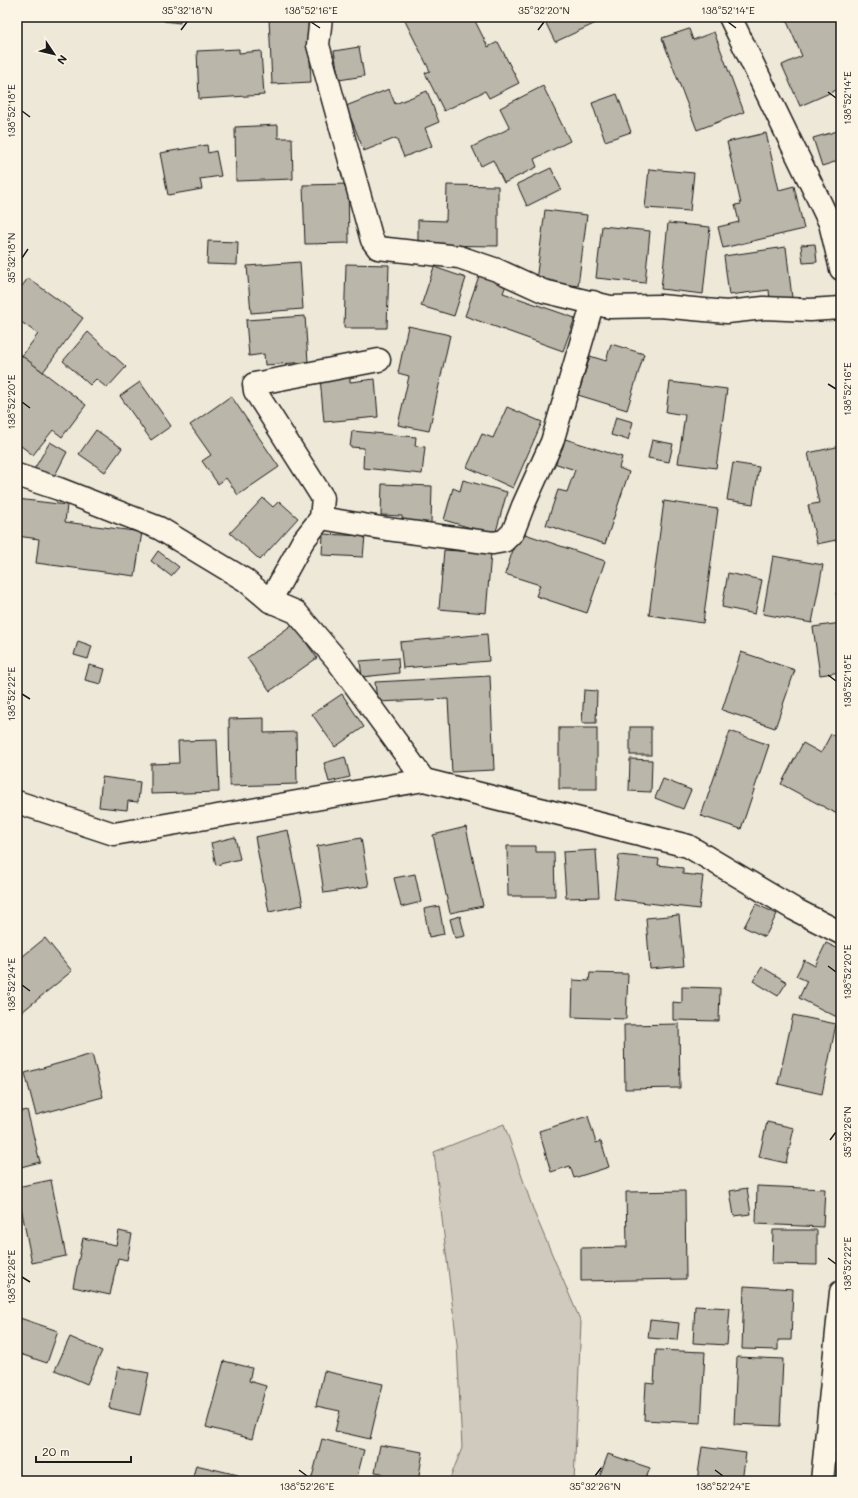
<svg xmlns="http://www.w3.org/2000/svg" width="858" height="1498" font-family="Mali,sans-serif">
	<rect width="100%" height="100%" fill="#eee8d9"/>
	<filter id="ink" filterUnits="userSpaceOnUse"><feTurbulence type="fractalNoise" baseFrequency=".025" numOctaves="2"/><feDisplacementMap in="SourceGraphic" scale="8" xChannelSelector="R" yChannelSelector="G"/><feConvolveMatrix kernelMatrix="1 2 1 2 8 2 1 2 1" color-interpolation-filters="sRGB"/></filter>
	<g filter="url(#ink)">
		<path fill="#cfcabd" stroke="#76736c" d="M 504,1124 L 534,1212 L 581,1322 L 574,1481 L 449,1481 L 462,1448 L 457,1344 L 434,1152 Z"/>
		<g fill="#bab6aa" stroke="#1c1c1c">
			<path d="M 165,17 L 180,17 L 180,23 L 164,21 Z"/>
			<path d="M 308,17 L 311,82 L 272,84 L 269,18 Z"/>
			<path d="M 403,17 L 473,17 L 488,47 L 498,42 L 519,83 L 489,98 L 485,91 L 444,111 L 425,73 L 430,71 Z"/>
			<path d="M 543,17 L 596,17 L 598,22 L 555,42 Z"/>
			<path d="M 785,17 L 841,17 L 841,88 L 800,106 L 782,65 L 802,56 Z"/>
			<path d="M 689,29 L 693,40 L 714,32 L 744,112 L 697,130 L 662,38 Z"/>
			<path d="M 359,47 L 364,76 L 339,80 L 334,51 Z"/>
			<path d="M 239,49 L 239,53 L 261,51 L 264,95 L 199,99 L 197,51 Z"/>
			<path d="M 543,86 L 570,141 L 534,159 L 537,167 L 504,183 L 493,160 L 481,166 L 472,147 L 510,128 L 500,108 Z"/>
			<path d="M 389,89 L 395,104 L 427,91 L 439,122 L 425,128 L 432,146 L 404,157 L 396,138 L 364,151 L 346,106 Z"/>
			<path d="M 617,94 L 631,132 L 605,141 L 592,103 Z"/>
			<path d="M 278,125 L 278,138 L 292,138 L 293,179 L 236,181 L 235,127 Z"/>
			<path d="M 841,130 L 841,160 L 822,166 L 813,138 Z"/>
			<path d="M 766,133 L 779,190 L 794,186 L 804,229 L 723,248 L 718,227 L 739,222 L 735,205 L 741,204 L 727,142 Z"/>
			<path d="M 207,145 L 208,153 L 216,151 L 221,176 L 200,179 L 202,189 L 168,195 L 160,153 Z"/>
			<path d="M 551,168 L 561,189 L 527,206 L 517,184 Z"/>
			<path d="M 649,169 L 694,173 L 690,211 L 645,208 Z"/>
			<path d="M 348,184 L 349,243 L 305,244 L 303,185 Z"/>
			<path d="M 447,185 L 498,186 L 498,246 L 418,245 L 418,220 L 446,221 Z"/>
			<path d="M 545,210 L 587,215 L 578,286 L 536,281 Z"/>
			<path d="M 668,223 L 710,227 L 703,294 L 661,289 Z"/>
			<path d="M 602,226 L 650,231 L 645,283 L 596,278 Z"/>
			<path d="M 208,241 L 238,242 L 237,265 L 207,264 Z"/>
			<path d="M 815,244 L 817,262 L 803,263 L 801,245 Z"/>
			<path d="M 786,247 L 792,298 L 770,301 L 769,290 L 729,295 L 724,256 Z"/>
			<path d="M 300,262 L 303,309 L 251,313 L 247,266 Z"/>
			<path d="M 346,264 L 389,265 L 387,328 L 344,328 Z"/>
			<path d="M 434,267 L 466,278 L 454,316 L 421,306 Z"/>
			<path d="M 479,276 L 506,285 L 503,293 L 575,318 L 563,351 L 465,316 Z"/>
			<path d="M 28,278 L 83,318 L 43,372 L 22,356 L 38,334 L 17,319 L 17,293 Z"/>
			<path d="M 305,316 L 308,362 L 265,365 L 264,354 L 249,356 L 246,320 Z"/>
			<path d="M 408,326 L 450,335 L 429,431 L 398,425 L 409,376 L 398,373 Z"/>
			<path d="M 88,332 L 126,367 L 107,388 L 96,379 L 90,385 L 63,361 Z"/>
			<path d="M 611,344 L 644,354 L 627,410 L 578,395 L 590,356 L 606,361 Z"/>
			<path d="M 17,352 L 86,405 L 62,437 L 53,430 L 33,455 L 17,443 Z"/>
			<path d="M 350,375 L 350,382 L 375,379 L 378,417 L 324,422 L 320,378 Z"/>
			<path d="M 140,382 L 171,426 L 151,440 L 120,396 Z"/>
			<path d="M 670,382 L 727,389 L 716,468 L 678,463 L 685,415 L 666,412 Z"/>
			<path d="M 231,396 L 279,467 L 238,495 L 226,478 L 218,484 L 202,461 L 211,455 L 190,425 Z"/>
			<path d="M 507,407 L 542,422 L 513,488 L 467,467 L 482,434 L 493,438 Z"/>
			<path d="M 616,417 L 633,422 L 628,440 L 611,435 Z"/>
			<path d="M 96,430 L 122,448 L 105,472 L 79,454 Z"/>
			<path d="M 352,431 L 416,437 L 415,446 L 425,447 L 422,474 L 363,468 L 364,448 L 350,447 Z"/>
			<path d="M 562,438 L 622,457 L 619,468 L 629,472 L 605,544 L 546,525 L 558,490 L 567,492 L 575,470 L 554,463 Z"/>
			<path d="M 652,440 L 673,444 L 669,462 L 648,458 Z"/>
			<path d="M 50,442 L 67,452 L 52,481 L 33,471 Z"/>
			<path d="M 841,446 L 841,539 L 817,544 L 808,505 L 819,503 L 808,453 Z"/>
			<path d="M 733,463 L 759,467 L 753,504 L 727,500 Z"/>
			<path d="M 463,480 L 507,492 L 495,535 L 444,520 L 453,488 L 460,491 Z"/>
			<path d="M 382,484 L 432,486 L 431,523 L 402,523 L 402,516 L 381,515 Z"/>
			<path d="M 263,498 L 273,507 L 279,501 L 298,518 L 260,560 L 230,533 Z"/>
			<path d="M 17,499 L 67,505 L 65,522 L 142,532 L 135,576 L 36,563 L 39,539 L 17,536 Z"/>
			<path d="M 664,501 L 718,509 L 703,623 L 649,615 Z"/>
			<path d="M 519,532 L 605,561 L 587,613 L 536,596 L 540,585 L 505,574 Z"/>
			<path d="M 323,534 L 365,536 L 363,557 L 322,555 Z"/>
			<path d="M 444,550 L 491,553 L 486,613 L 439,609 Z"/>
			<path d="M 158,551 L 179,567 L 171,576 L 151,561 Z"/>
			<path d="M 773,556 L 823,565 L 812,623 L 763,614 Z"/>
			<path d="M 728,573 L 762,580 L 755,614 L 722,607 Z"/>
			<path d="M 841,592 L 841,607 L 839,608 L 836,593 Z"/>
			<path d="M 841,623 L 841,672 L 820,675 L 813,627 Z"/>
			<path d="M 293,624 L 317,658 L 270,691 L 247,658 Z"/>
			<path d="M 487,634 L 489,661 L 403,668 L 400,642 Z"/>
			<path d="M 78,641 L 92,646 L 88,659 L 74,655 Z"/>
			<path d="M 741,652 L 795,670 L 775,728 L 722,710 Z"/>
			<path d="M 398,658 L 399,673 L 362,677 L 360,661 Z"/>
			<path d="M 89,665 L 105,669 L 101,684 L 85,680 Z"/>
			<path d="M 490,676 L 494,770 L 452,772 L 448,699 L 377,702 L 375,682 Z"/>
			<path d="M 584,690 L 597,691 L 596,723 L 582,723 Z"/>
			<path d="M 342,694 L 364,727 L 335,747 L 312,714 Z"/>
			<path d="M 264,718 L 264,733 L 296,732 L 297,784 L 230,786 L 229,719 Z"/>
			<rect x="630" y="727" width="21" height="28"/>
			<rect x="559" y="728" width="38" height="61"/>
			<path d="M 730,731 L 769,745 L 741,829 L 701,816 Z"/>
			<path d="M 831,734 L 841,739 L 841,816 L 781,784 L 803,743 L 821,753 Z"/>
			<path d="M 217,740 L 219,792 L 151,794 L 151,764 L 179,763 L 178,741 Z"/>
			<path d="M 345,757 L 350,777 L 329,782 L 324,763 Z"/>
			<path d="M 630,759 L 652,760 L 651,792 L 629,791 Z"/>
			<path d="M 102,777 L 140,782 L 138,802 L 128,801 L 127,810 L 99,807 Z"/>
			<path d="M 663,779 L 691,790 L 683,809 L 655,798 Z"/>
			<path d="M 466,827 L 483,906 L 450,913 L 433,835 Z"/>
			<path d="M 288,830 L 303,905 L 269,912 L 255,837 Z"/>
			<path d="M 235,837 L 240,859 L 216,865 L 211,843 Z"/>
			<path d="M 361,838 L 369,886 L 324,893 L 317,846 Z"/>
			<path d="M 507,846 L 536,846 L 536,852 L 554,852 L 555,896 L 508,896 Z"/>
			<path d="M 596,850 L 599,897 L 566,898 L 563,852 Z"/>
			<path d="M 619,855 L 659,859 L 658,865 L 683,868 L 683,874 L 703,876 L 699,909 L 614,899 Z"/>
			<path d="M 415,874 L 421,902 L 401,907 L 394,878 Z"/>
			<path d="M 756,904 L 777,914 L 765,937 L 744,927 Z"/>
			<path d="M 439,906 L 444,934 L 429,937 L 424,909 Z"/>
			<path d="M 679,915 L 684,966 L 650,969 L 646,918 Z"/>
			<path d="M 460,916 L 465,936 L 455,938 L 450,919 Z"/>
			<path d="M 45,938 L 72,971 L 17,1016 L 17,961 Z"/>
			<path d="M 826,943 L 841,950 L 841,1009 L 837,1017 L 799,998 L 807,981 L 796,976 L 804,960 L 815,966 Z"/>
			<path d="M 762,967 L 787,982 L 778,996 L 753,981 Z"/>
			<path d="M 590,973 L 628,974 L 626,1019 L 572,1017 L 573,980 L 589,981 Z"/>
			<path d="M 682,987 L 720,988 L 719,1021 L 673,1020 L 673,1002 L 682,1003 Z"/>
			<path d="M 793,1015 L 836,1024 L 822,1094 L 778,1084 Z"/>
			<path d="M 679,1024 L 680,1088 L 625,1089 L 624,1025 Z"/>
			<path d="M 92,1054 L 103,1097 L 36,1115 L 25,1073 Z"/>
			<path d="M 17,1065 L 21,1078 L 17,1080 Z"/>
			<path d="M 27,1110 L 40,1162 L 17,1168 L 17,1112 Z"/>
			<path d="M 588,1116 L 596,1143 L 601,1141 L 609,1167 L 574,1178 L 570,1166 L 551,1172 L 539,1131 Z"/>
			<path d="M 767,1122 L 794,1128 L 786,1163 L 759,1157 Z"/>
			<path d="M 51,1180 L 66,1256 L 32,1263 L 17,1187 Z"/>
			<path d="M 757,1186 L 825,1189 L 823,1227 L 756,1224 Z"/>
			<path d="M 747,1188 L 751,1214 L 734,1216 L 730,1191 Z"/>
			<path d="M 685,1191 L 686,1279 L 581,1281 L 581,1248 L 627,1247 L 626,1192 Z"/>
			<path d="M 773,1230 L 817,1230 L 817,1265 L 772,1264 Z"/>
			<path d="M 119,1231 L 132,1234 L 127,1260 L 118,1258 L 110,1295 L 73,1287 L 83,1238 L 116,1245 Z"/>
			<path d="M 744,1286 L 793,1289 L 791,1340 L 778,1340 L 778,1350 L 742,1349 Z"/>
			<path d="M 695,1306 L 730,1308 L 727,1345 L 693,1343 Z"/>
			<path d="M 17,1317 L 58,1331 L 47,1363 L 17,1353 Z"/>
			<path d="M 650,1320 L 679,1323 L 677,1340 L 648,1338 Z"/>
			<path d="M 70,1337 L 102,1351 L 87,1384 L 55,1370 Z"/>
			<path d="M 656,1350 L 705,1352 L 701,1423 L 644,1420 L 646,1383 L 654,1384 Z"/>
			<path d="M 737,1357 L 783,1359 L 780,1426 L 734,1424 Z"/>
			<path d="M 224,1361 L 252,1368 L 249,1381 L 266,1386 L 252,1439 L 206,1427 Z"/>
			<path d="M 118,1367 L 149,1373 L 140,1415 L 109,1408 Z"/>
			<path d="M 324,1371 L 383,1384 L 370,1439 L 335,1431 L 340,1411 L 316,1406 Z"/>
			<path d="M 322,1439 L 364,1450 L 356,1481 L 311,1481 Z"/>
			<path d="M 380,1445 L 423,1452 L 418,1481 L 380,1481 L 382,1473 L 375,1472 Z"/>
			<path d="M 702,1447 L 746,1453 L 742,1481 L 697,1481 Z"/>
			<path d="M 608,1454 L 650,1468 L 645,1481 L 598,1481 Z"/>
			<path d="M 196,1465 L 238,1475 L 237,1481 L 192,1481 Z"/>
		</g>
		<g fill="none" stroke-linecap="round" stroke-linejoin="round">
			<g stroke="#1c1c1c" stroke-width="25">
				<g id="minor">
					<path d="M 321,17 L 318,45 L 372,240 L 378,248 L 459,257 L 497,270 L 543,291 L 610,307 L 660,306 L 727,312 L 764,308 L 810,310 L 841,308"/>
					<path d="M 730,17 L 830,223 L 841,269"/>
					<path d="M 17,475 L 59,489 L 159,528 L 245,580 L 270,601 L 296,612 L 336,659 L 424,780"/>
					<path d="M 321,518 L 387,529 L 493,543 L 504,541 L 513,532 L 523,506 L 552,442 L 593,302"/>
					<path d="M 270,601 L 303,541 L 321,518 L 323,498 L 255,391 L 254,384 L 379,360"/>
					<path d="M 17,802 L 114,834 L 424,780 L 688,846 L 794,909 L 841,933"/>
					<path d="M 822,1481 L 841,1292"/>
				</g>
			</g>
			<use href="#minor" stroke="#fcf5e5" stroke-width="22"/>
		</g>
	</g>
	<path fill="none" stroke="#1c1c1c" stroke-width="1.5" d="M 311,22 L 320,28M 728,22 L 736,28M 181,30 L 187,22M 538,30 L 544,22M 828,92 L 836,98M 22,111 L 30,117M 22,258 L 28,249M 828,384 L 836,389M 22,402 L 30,408M 828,675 L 836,681M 22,694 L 30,699M 828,966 L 836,972M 22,985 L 30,991M 830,1140 L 836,1132M 828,1258 L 836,1264M 22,1277 L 30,1282M 299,1470 L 307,1476M 715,1470 L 723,1476M 595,1476 L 601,1468"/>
	<rect width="858" height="1498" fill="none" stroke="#fcf5e5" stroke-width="44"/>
	<g transform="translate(54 54) rotate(125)" stroke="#fcf5e5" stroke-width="3" paint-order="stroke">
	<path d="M0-3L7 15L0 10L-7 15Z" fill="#1c1c1c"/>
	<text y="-6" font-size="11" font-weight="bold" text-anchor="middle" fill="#1c1c1c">N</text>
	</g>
	<path d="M36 1456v6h95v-6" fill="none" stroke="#1c1c1c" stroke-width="2"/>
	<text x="42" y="1456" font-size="12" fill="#1c1c1c" stroke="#fcf5e5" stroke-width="3" paint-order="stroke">20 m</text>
	<rect x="22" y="22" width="814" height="1454" fill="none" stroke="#1c1c1c" stroke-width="1.5"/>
	<g font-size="10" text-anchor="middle" fill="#1c1c1c">
		<text x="187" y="14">35°32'18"N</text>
		<text x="311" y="14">138°52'16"E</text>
		<text x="544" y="14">35°32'20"N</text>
		<text x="728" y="14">138°52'14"E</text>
		<text transform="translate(847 98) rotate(-90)" y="4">138°52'14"E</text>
		<text transform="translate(11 111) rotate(-90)" y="4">138°52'18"E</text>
		<text transform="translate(11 258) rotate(-90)" y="4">35°32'18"N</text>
		<text transform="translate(847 389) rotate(-90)" y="4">138°52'16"E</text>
		<text transform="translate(11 402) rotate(-90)" y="4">138°52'20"E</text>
		<text transform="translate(847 681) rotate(-90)" y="4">138°52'18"E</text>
		<text transform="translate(11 694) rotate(-90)" y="4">138°52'22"E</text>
		<text transform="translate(847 972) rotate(-90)" y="4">138°52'20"E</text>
		<text transform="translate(11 985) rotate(-90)" y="4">138°52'24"E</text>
		<text transform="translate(847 1132) rotate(-90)" y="4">35°32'26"N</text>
		<text transform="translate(847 1264) rotate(-90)" y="4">138°52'22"E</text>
		<text transform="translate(11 1277) rotate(-90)" y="4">138°52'26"E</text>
		<text x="307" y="1490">138°52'26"E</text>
		<text x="595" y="1490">35°32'26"N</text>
		<text x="723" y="1490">138°52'24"E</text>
	</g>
</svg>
